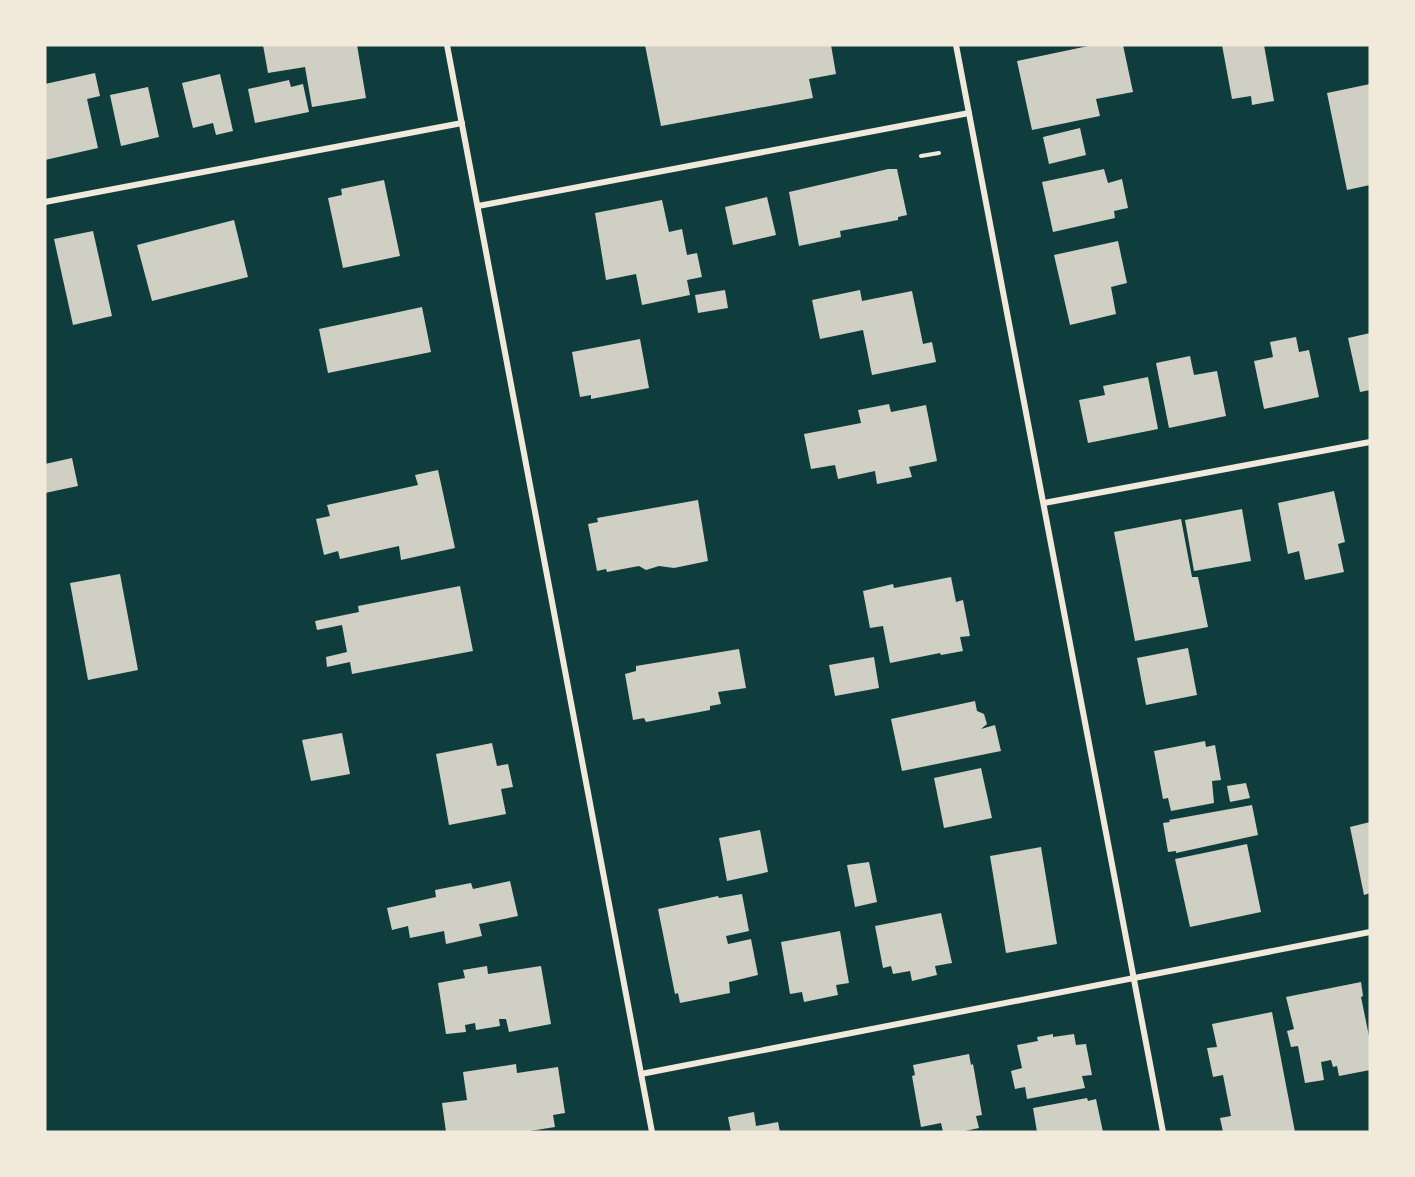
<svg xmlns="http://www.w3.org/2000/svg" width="1415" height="1177" font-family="Poppins,sans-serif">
	<rect width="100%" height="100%" fill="#0f3d3e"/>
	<g fill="#cfcfc3">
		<path d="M 263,45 L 357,45 L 366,98 L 312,107 L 305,67 L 268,73 Z"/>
		<path d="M 645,45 L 831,45 L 836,74 L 809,79 L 813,98 L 661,126 Z"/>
		<path d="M 1093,45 L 1123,45 L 1133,92 L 1096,99 L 1100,116 L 1032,130 L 1017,61 Z"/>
		<path d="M 1222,45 L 1264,45 L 1274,101 L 1252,105 L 1251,96 L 1232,99 Z"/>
		<path d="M 95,73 L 100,96 L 87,99 L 98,148 L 45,160 L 45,84 Z"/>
		<path d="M 220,74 L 233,131 L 216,135 L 213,123 L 193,128 L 182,83 Z"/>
		<path d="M 289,80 L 291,87 L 303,84 L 309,112 L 255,123 L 248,89 Z"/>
		<path d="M 1370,84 L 1370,185 L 1347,190 L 1327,93 Z"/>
		<path d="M 148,87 L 159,137 L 121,146 L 110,95 Z"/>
		<path d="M 1080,128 L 1086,155 L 1049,164 L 1043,137 Z"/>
		<path d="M 888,169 L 897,169 L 907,215 L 898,217 L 898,220 L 840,231 L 841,237 L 799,246 L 789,192 Z"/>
		<path d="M 1104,169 L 1108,183 L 1122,179 L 1128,208 L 1114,211 L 1115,218 L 1053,232 L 1042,182 Z"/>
		<path d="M 384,180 L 400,256 L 343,268 L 328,198 L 342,195 L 341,189 Z"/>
		<path d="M 767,197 L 776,235 L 733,245 L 725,207 Z"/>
		<path d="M 662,200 L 669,232 L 682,229 L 687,255 L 697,253 L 702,277 L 687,280 L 690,295 L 642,305 L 636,274 L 606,280 L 595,213 Z"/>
		<path d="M 234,220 L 248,277 L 152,301 L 137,245 Z"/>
		<path d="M 93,231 L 112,316 L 73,325 L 54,239 Z"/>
		<path d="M 1118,241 L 1127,283 L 1111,287 L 1116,314 L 1070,325 L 1054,255 Z"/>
		<path d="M 725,290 L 728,308 L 698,313 L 695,295 Z"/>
		<path d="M 860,290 L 862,301 L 912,291 L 923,344 L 932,342 L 936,362 L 872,375 L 863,330 L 820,339 L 812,300 Z"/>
		<path d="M 422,307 L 431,352 L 328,373 L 319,329 Z"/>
		<path d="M 1370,333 L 1370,390 L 1360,392 L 1348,338 Z"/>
		<path d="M 1296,337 L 1299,352 L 1309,350 L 1319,397 L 1264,409 L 1254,361 L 1273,357 L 1270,342 Z"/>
		<path d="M 640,339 L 649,388 L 591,399 L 591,395 L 580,397 L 572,352 Z"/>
		<path d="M 1190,356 L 1194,375 L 1217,371 L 1226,416 L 1169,428 L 1156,363 Z"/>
		<path d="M 1148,377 L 1158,429 L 1088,443 L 1079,400 L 1105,395 L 1103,386 Z"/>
		<path d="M 889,404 L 891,412 L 926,405 L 937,461 L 909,467 L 912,477 L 877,484 L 875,471 L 838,479 L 835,465 L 811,469 L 804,434 L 861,423 L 858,410 Z"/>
		<path d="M 72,458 L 78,486 L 45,493 L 45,464 Z"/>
		<path d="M 438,470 L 455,548 L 401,560 L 399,546 L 340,559 L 338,551 L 324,555 L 316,519 L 330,516 L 327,505 L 418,485 L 415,475 Z"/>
		<path d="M 1334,491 L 1345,542 L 1338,544 L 1344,572 L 1305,580 L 1299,551 L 1288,554 L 1278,503 Z"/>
		<path d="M 698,500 L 708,561 L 674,568 L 659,566 L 646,570 L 639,566 L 607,572 L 606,569 L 597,571 L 588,524 L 598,522 L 597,518 Z"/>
		<path d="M 1242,509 L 1251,561 L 1194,571 L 1185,520 Z"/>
		<path d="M 1181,519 L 1192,577 L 1198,577 L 1208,627 L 1135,641 L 1114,532 Z"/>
		<path d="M 120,574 L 138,670 L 88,680 L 70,583 Z"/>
		<path d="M 951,577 L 956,602 L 963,600 L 970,636 L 960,637 L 963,651 L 941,655 L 940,653 L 890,663 L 883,626 L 870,628 L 863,591 L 893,584 L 894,588 Z"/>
		<path d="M 460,586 L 473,651 L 352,674 L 350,662 L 327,667 L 326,657 L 347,652 L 342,625 L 317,630 L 315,621 L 359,612 L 358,606 Z"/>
		<path d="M 1188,648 L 1197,695 L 1146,705 L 1137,658 Z"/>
		<path d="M 739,649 L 746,688 L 718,692 L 721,704 L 710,706 L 710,710 L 646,722 L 644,718 L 633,720 L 625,674 L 636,671 L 636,666 Z"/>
		<path d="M 874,657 L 879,688 L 835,696 L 829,665 Z"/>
		<path d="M 975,701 L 977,711 L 984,714 L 987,724 L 981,729 L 995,725 L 1001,751 L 902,771 L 891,719 Z"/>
		<path d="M 342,733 L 350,774 L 311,781 L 302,740 Z"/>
		<path d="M 1205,741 L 1206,747 L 1215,745 L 1221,780 L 1212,781 L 1214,803 L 1171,811 L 1168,798 L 1163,799 L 1154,751 Z"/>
		<path d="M 492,743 L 497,766 L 508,764 L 513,787 L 501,789 L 506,814 L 449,825 L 436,754 Z"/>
		<path d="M 981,768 L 992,818 L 944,828 L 934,778 Z"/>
		<path d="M 1246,783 L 1250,798 L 1230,802 L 1227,786 Z"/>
		<path d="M 1252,805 L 1258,835 L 1176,853 L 1176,851 L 1168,852 L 1163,823 L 1170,822 L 1169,820 Z"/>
		<path d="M 1370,822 L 1370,893 L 1364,895 L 1350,827 Z"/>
		<path d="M 760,830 L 768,872 L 727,881 L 719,838 Z"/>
		<path d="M 1247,844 L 1261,912 L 1190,927 L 1175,859 Z"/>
		<path d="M 1041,847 L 1057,944 L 1006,953 L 990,856 Z"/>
		<path d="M 869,862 L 877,902 L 855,907 L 847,865 Z"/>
		<path d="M 510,881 L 518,916 L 479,924 L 482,936 L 446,944 L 444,931 L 410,938 L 408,926 L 392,930 L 387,908 L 436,897 L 435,890 L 471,883 L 473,889 Z"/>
		<path d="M 742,894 L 749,931 L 726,936 L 728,944 L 751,939 L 758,975 L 729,982 L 730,993 L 680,1003 L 678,993 L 675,994 L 658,909 L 718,896 L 719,898 Z"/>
		<path d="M 941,913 L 952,963 L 935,966 L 937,975 L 912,981 L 910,971 L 893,974 L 891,966 L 883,968 L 875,926 Z"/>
		<path d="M 840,931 L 849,983 L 836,985 L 838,995 L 804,1002 L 802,992 L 790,994 L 781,942 Z"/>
		<path d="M 487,966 L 488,974 L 541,966 L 551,1024 L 509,1032 L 506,1019 L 499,1019 L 500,1026 L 476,1030 L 475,1023 L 465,1025 L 466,1032 L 446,1034 L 438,983 L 465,978 L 463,970 Z"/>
		<path d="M 1361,982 L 1363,996 L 1361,997 L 1370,1041 L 1370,1070 L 1339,1076 L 1337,1066 L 1333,1067 L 1331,1060 L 1321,1062 L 1324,1080 L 1305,1083 L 1298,1046 L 1291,1047 L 1287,1031 L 1294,1029 L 1286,997 Z"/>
		<path d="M 1272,1012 L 1295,1132 L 1223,1132 L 1220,1118 L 1231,1116 L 1223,1075 L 1213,1077 L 1207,1048 L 1217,1047 L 1212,1024 Z"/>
		<path d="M 1053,1034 L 1053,1037 L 1074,1034 L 1076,1045 L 1086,1044 L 1092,1075 L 1082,1076 L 1085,1088 L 1027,1099 L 1025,1087 L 1015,1089 L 1011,1071 L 1022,1068 L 1017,1045 L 1038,1041 L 1037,1037 Z"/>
		<path d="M 969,1054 L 971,1065 L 973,1064 L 982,1115 L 976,1116 L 979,1128 L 960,1132 L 943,1132 L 941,1123 L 921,1127 L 912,1076 L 915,1075 L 913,1065 Z"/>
		<path d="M 516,1064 L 517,1073 L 558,1067 L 565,1113 L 553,1115 L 555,1127 L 524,1132 L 446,1132 L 442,1103 L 467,1100 L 463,1072 Z"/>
		<path d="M 1087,1098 L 1088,1101 L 1096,1099 L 1103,1132 L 1037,1132 L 1033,1108 Z"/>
		<path d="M 754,1112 L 756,1126 L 778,1122 L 780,1132 L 731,1132 L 728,1117 Z"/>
	</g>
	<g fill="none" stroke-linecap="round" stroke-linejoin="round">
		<path stroke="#f1e9da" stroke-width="4" d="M 921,156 L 939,153"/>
		<g stroke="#f1e9da" stroke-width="6">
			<path d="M 447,45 L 652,1132"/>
			<path d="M 956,45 L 1163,1132"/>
			<path d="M 45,202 L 462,123"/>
			<path d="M 478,206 L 969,113"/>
			<path d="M 1044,503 L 1370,442"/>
			<path d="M 641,1074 L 1370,932"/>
		</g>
	</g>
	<rect width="1415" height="1177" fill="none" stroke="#f1e9da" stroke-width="93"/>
</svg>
